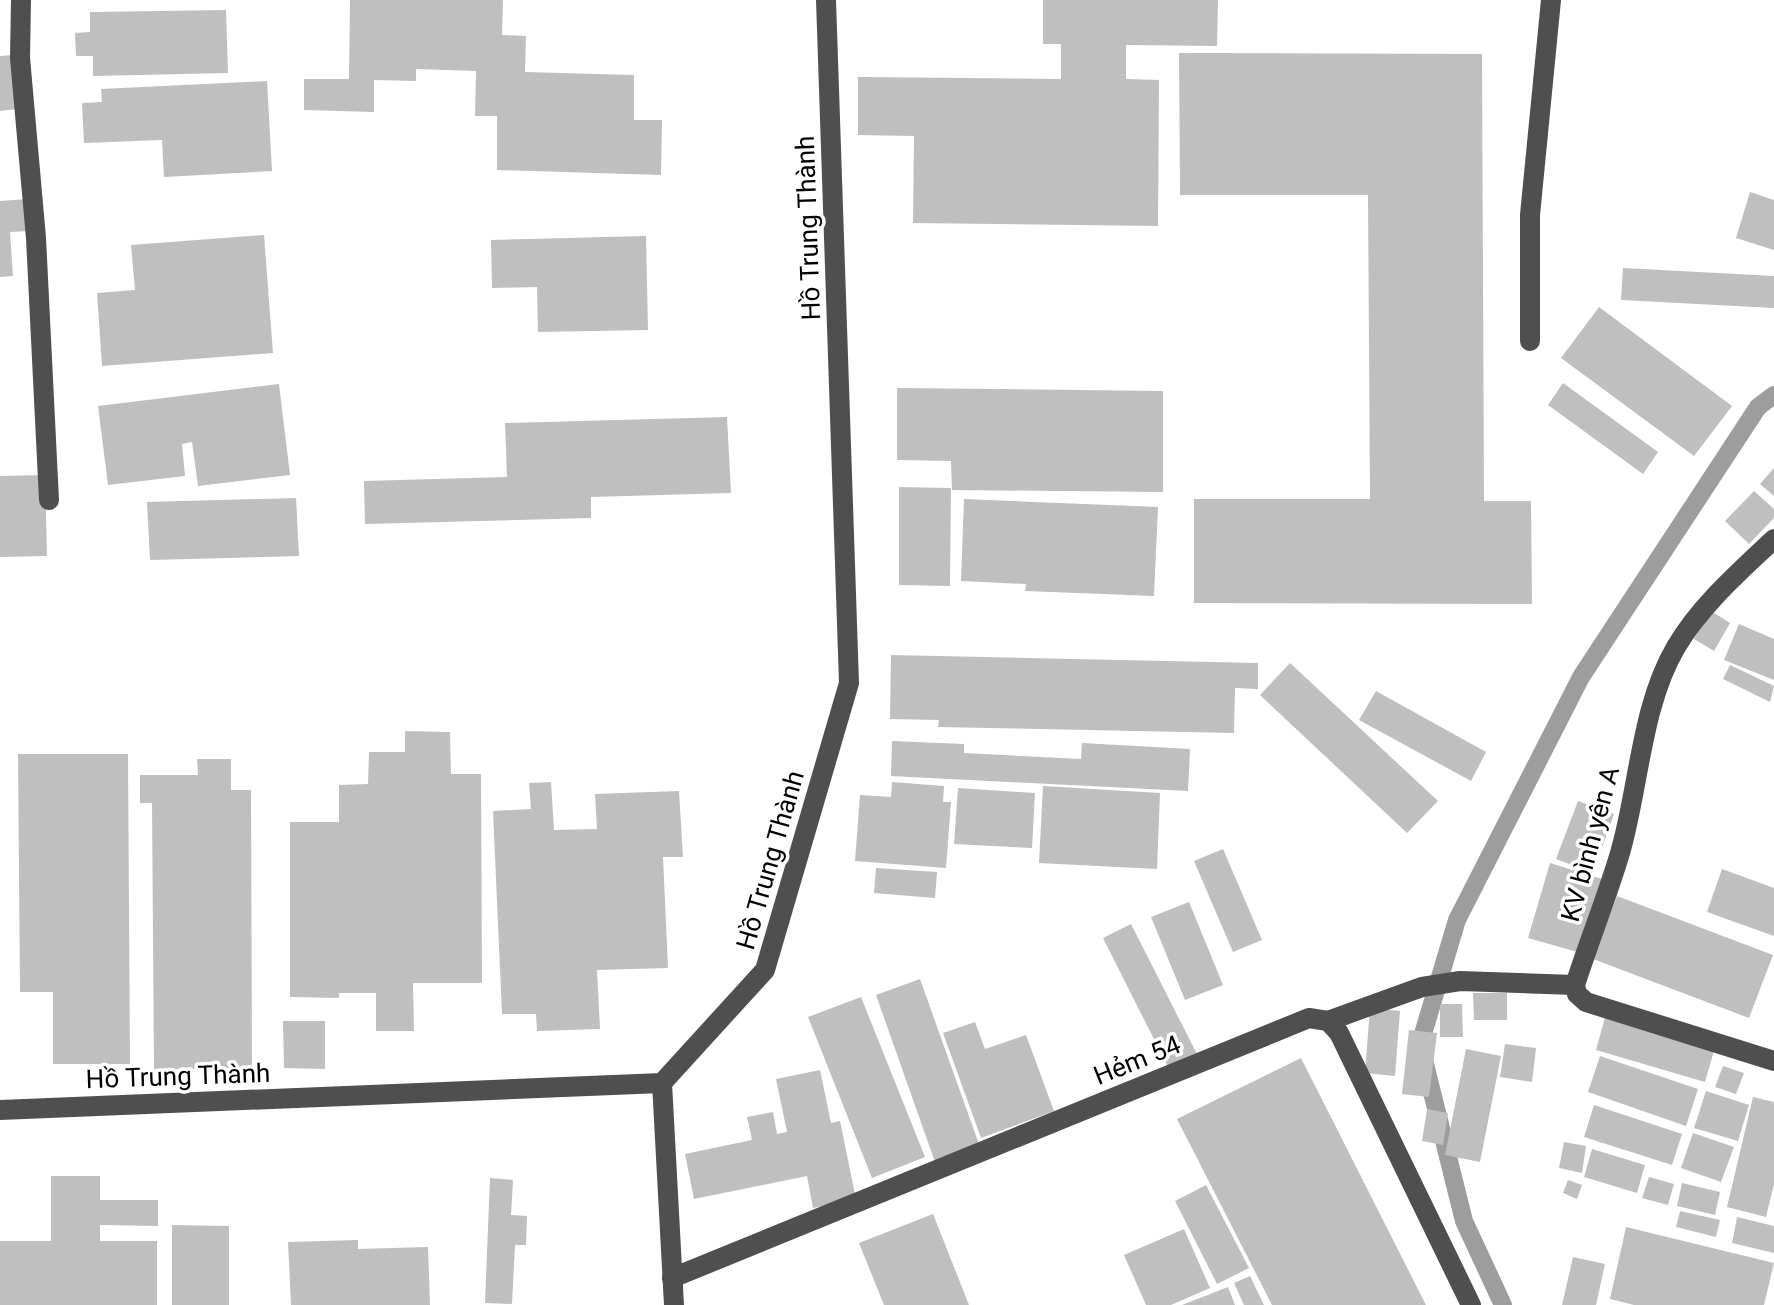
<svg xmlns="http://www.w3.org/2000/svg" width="1774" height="1305" font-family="Roboto,sans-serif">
	<rect width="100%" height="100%" fill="#fff"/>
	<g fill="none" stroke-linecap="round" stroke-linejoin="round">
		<path stroke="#9d9d9d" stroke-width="18" d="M 1503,1305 L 1464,1221 L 1420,1044 L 1457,920 L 1581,677 L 1758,407 L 1774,395"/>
	</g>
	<g fill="#bfbfbf">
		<path d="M 350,0 L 503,0 L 502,35 L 526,36 L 525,72 L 634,75 L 634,120 L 662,120 L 661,175 L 497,170 L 497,116 L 475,116 L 476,71 L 416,69 L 416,81 L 374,80 L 374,112 L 304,110 L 304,79 L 349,79 Z"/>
		<path d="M 1043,0 L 1218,0 L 1217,46 L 1126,45 L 1126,79 L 1159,80 L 1158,226 L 913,223 L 914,136 L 858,135 L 858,77 L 1061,79 L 1061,44 L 1043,44 Z"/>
		<path d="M 226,10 L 228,73 L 93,76 L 93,56 L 76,56 L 75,33 L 90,32 L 90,12 Z"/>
		<path d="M 1179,53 L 1482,54 L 1484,501 L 1531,501 L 1532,604 L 1194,603 L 1194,499 L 1370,499 L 1368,195 L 1180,195 Z"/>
		<path d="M 13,55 L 18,109 L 0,111 L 0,56 Z"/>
		<path d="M 267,81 L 272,171 L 164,177 L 162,140 L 84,143 L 82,103 L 102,102 L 101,89 Z"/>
		<path d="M 1750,192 L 1774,200 L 1774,250 L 1736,238 Z"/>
		<path d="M 28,199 L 31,231 L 10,232 L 13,276 L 0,277 L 0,201 Z"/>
		<path d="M 264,235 L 273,353 L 102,366 L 97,293 L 135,290 L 131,245 Z"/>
		<path d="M 646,236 L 648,330 L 538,332 L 537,287 L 492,288 L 491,240 Z"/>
		<path d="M 1623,268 L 1774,276 L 1774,308 L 1621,300 Z"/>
		<path d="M 1599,307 L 1732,406 L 1694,456 L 1561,358 Z"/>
		<path d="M 1563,383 L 1658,452 L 1643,474 L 1548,405 Z"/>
		<path d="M 279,384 L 290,475 L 198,486 L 192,442 L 182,444 L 185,476 L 108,485 L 98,406 Z"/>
		<path d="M 897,388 L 1163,391 L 1163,492 L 952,490 L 951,461 L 897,460 Z"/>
		<path d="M 727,417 L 731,493 L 591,497 L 591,518 L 365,524 L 364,481 L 507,477 L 505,423 Z"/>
		<path d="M 1774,468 L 1774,496 L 1760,484 Z"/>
		<path d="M 45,475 L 47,556 L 0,557 L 0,476 Z"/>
		<path d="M 899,487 L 951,488 L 950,586 L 899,585 Z"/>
		<path d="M 1754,491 L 1774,509 L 1774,518 L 1749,544 L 1725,521 Z"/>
		<path d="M 296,498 L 299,556 L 150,560 L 147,502 Z"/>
		<path d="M 964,499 L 1158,507 L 1154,596 L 1025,591 L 1026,584 L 961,581 Z"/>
		<path d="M 1711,611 L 1730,623 L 1714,651 L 1694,639 Z"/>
		<path d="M 1739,624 L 1774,639 L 1774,680 L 1724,660 Z"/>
		<path d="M 891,655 L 1258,663 L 1258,689 L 1235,688 L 1234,733 L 938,727 L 939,720 L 890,719 Z"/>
		<path d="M 1290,663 L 1438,801 L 1407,833 L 1260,695 Z"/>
		<path d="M 1730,665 L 1774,686 L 1770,702 L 1723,679 Z"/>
		<path d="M 1376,691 L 1486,752 L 1471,781 L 1359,720 Z"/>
		<path d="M 405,731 L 450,732 L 451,774 L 481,774 L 482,983 L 413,983 L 414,1031 L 376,1031 L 376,993 L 339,993 L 339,998 L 290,997 L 290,822 L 339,822 L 339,785 L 368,784 L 369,752 L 405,752 Z"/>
		<path d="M 892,741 L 964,744 L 964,753 L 1081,759 L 1082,743 L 1190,749 L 1188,791 L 891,776 Z"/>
		<path d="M 18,754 L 128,754 L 130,1064 L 53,1064 L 53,992 L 20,992 Z"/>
		<path d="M 197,759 L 231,759 L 231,790 L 251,790 L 252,1069 L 154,1069 L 152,803 L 140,803 L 140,775 L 198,775 Z"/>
		<path d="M 551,782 L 554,830 L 597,829 L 595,794 L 679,791 L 683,857 L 663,857 L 668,968 L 597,970 L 600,1029 L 537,1031 L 536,1014 L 502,1014 L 493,811 L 531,809 L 529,783 Z"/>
		<path d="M 892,782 L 944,786 L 943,802 L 951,802 L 946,868 L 855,861 L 860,795 L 891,797 Z"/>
		<path d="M 1043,786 L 1160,793 L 1157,869 L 1039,863 Z"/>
		<path d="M 958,788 L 1035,793 L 1032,848 L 954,844 Z"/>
		<path d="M 1578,801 L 1614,814 L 1593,873 L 1556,859 Z"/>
		<path d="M 1223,849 L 1262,940 L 1233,952 L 1194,861 Z"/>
		<path d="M 1550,863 L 1602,879 L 1581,953 L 1528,938 Z"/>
		<path d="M 876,868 L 937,872 L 935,898 L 874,893 Z"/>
		<path d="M 1722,869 L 1774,888 L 1774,936 L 1707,912 Z"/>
		<path d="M 1617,896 L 1773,955 L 1749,1018 L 1593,959 Z"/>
		<path d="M 1189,902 L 1223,985 L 1185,1000 L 1151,917 Z"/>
		<path d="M 1131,924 L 1199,1058 L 1171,1073 L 1103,938 Z"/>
		<path d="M 920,979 L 980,1147 L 935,1162 L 876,995 Z"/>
		<path d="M 1473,993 L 1507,993 L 1507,1020 L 1474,1020 Z"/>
		<path d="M 861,997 L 925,1157 L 872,1178 L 808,1017 Z"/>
		<path d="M 1440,1004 L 1462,1004 L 1463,1037 L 1440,1037 Z"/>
		<path d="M 1370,1008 L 1400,1011 L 1395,1076 L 1365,1073 Z"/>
		<path d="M 1606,1014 L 1715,1047 L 1705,1082 L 1596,1050 Z"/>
		<path d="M 283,1021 L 325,1021 L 325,1069 L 284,1068 Z"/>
		<path d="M 975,1022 L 985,1049 L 1026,1035 L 1054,1111 L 981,1138 L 943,1033 Z"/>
		<path d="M 1409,1030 L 1437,1033 L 1429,1097 L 1402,1094 Z"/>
		<path d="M 1505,1044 L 1536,1048 L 1532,1082 L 1500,1077 Z"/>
		<path d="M 1466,1049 L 1501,1056 L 1480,1162 L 1445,1155 Z"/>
		<path d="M 1600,1056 L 1698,1089 L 1686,1126 L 1588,1092 Z"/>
		<path d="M 1301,1058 L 1426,1305 L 1272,1305 L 1177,1119 Z"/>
		<path d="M 1723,1066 L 1744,1073 L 1736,1094 L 1715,1087 Z"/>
		<path d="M 820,1070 L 831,1123 L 840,1121 L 856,1199 L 813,1208 L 807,1176 L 694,1199 L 685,1154 L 752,1140 L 747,1117 L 773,1112 L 777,1134 L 787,1132 L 776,1079 Z"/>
		<path d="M 1706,1091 L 1749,1105 L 1738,1141 L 1694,1128 Z"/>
		<path d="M 1753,1097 L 1774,1102 L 1774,1184 L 1766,1217 L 1727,1207 Z"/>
		<path d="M 1594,1105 L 1682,1134 L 1672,1165 L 1584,1137 Z"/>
		<path d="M 1427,1109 L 1448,1113 L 1443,1145 L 1422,1141 Z"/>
		<path d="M 1693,1133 L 1734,1147 L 1721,1182 L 1681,1168 Z"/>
		<path d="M 1564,1142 L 1586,1146 L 1582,1173 L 1559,1168 Z"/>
		<path d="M 1592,1149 L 1645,1165 L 1637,1193 L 1584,1177 Z"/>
		<path d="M 51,1176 L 100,1176 L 100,1200 L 158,1200 L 158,1226 L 100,1225 L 100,1241 L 157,1241 L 157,1305 L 0,1305 L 0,1241 L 51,1241 Z"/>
		<path d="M 1649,1177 L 1674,1184 L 1668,1205 L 1642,1198 Z"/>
		<path d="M 490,1178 L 513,1180 L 511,1215 L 527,1216 L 526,1245 L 515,1245 L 512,1304 L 485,1303 Z"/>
		<path d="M 1568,1180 L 1582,1185 L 1577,1199 L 1563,1193 Z"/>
		<path d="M 1682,1183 L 1720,1192 L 1715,1215 L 1677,1206 Z"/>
		<path d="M 1206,1185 L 1249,1268 L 1217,1284 L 1175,1201 Z"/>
		<path d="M 1680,1211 L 1720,1220 L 1716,1237 L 1676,1227 Z"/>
		<path d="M 933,1214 L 969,1305 L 884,1305 L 859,1243 Z"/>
		<path d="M 1737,1217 L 1774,1226 L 1774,1253 L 1732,1243 Z"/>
		<path d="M 172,1225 L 229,1226 L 229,1305 L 172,1305 Z"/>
		<path d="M 1626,1227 L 1774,1263 L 1764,1305 L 1634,1305 L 1610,1299 Z"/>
		<path d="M 1184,1229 L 1210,1288 L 1171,1305 L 1146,1305 L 1124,1255 Z"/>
		<path d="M 358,1240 L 358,1249 L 428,1247 L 430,1305 L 291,1305 L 288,1242 Z"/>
		<path d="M 1573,1257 L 1605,1264 L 1596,1305 L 1562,1305 Z"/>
		<path d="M 1250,1276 L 1264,1305 L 1244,1305 L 1234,1283 Z"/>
		<path d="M 1228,1287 L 1235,1305 L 1182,1305 Z"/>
	</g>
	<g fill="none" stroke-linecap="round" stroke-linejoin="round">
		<g stroke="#4f4f4f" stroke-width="20">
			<path d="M 21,0 L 20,58 L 36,238 L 49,500"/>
			<path d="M 1530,341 L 1530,215 L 1551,0"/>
			<path d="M 1774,539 C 1740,571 1700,606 1676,647 C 1641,706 1639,788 1620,853 C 1607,897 1589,941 1575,985 L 1577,994 L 1586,1002 L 1774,1061"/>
			<path d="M 1328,1021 L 1422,987 L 1460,981 L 1575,985"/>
			<path d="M 662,1083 L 674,1305"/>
			<path d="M 0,1110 L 662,1083 L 765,970 L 849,683 L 826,0"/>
			<path d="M 672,1278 L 1309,1018 L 1328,1021 L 1339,1033 L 1471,1305"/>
		</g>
	</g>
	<g text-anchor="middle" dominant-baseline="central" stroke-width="7" stroke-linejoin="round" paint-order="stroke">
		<g font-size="26" fill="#000" stroke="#fff">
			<text transform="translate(808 228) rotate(-92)">Hồ Trung Thành</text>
			<text transform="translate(1590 844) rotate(-75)">KV bình yên A</text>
			<text transform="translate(770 860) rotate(-74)">Hồ Trung Thành</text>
			<text transform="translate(1137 1060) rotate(-22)">Hẻm 54</text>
			<text transform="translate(178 1076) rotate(-2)">Hồ Trung Thành</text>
		</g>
	</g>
</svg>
